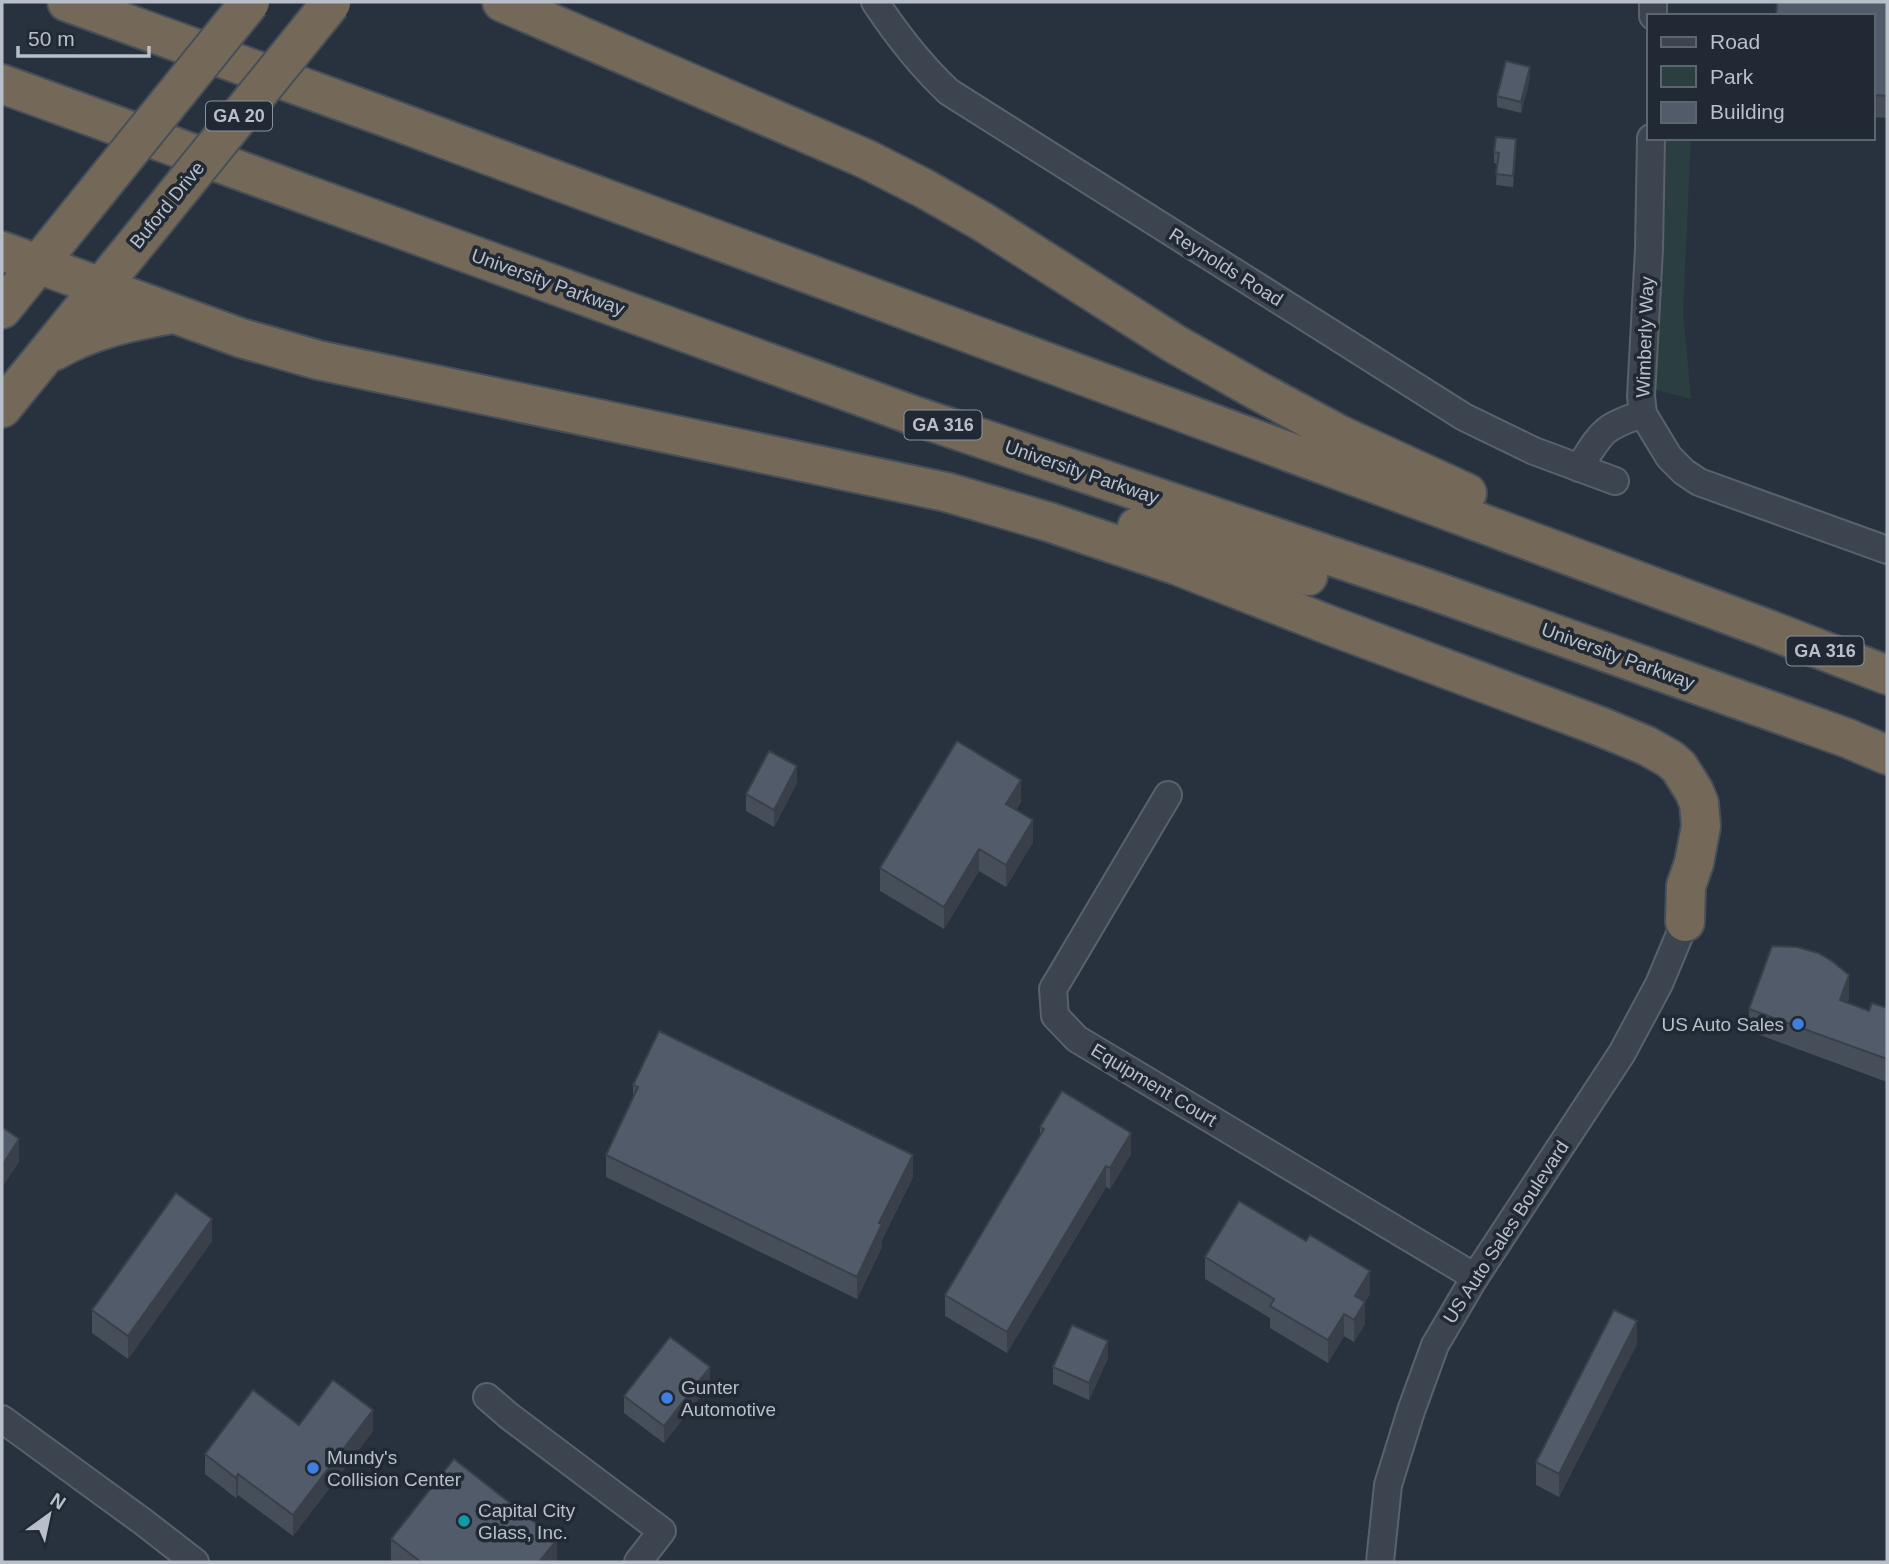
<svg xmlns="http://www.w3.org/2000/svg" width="1889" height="1564" font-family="Helvetica,sans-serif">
	<rect width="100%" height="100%" fill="#28323e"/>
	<path fill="#2b3f40" d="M 1664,138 L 1691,138 L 1683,312 L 1691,399 L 1653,389 Z"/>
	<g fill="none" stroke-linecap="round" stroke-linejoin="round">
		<g stroke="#59626c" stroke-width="30">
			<g id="minor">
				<path d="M 875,2 C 897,35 920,65 949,92 L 1464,417 L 1534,451 L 1615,481"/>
				<path d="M 1653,16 L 1653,2"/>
				<path d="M 1651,138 L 1649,249 L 1641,396 L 1643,414 L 1669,457 L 1684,472 L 1699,482 L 1887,550"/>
				<path d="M 1579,468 C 1602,432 1602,427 1643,414"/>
				<path d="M 1168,795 L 1053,989 L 1055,1016 L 1077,1039 L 1475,1277"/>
				<path d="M 487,1397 L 509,1416 L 662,1531 L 638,1562"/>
				<path d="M 2,1419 L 142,1521 L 195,1562"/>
				<path d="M 1380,1562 L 1388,1485 L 1411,1411 L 1435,1345 L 1475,1277 L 1622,1053 L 1659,984 L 1685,922"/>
			</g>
		</g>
		<g stroke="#464f59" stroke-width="42">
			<g id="highway">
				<path d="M 67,2 L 388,118 L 1762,627 L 1887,675"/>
				<path d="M 502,2 L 866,159 L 925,189 L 983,222 L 1175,344 L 1258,391 L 1340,435 L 1467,493"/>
				<path d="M 2,84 L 915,416 L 1426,588 L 1847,738 L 1887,755"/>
				<path d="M 2,251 L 241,338 L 318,360 L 946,492 L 1049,522 L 1176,565 L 1329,625 L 1599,726 L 1647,746 L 1670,759 L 1679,767 L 1694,791 L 1699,803 L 1701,826 L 1694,863 L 1686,886 L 1685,922"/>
				<path d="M 2,309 L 86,205"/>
				<path d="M 54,351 C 90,330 131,321 172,314"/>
				<path d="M 2,408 L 148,229"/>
				<path d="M 1137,527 L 1261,561 L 1308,576"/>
			</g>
		</g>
		<use href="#minor" stroke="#3c444f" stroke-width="26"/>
		<use href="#highway" stroke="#746959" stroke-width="38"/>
		<g stroke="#464f59" stroke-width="42" stroke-linecap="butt">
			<g id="highway-bridge">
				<path d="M 86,205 L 250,2"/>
				<path d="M 148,229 L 331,3"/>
			</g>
		</g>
		<use href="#highway-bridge" stroke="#746959" stroke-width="38"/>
	</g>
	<g fill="#464e5a">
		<path d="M 1887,2 L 1887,118 L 1873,117 L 1873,16 Z"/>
		<path d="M 1530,78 L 1521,113 L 1497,107 L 1497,96 Z"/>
		<path d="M 1516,150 L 1513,187 L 1496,185 L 1497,164 L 1494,163 L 1494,152 Z"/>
		<path d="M 797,783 L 774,827 L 746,811 L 746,794 Z"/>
		<path d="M 1021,802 L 1016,810 L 1033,842 L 1006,887 L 979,871 L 944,929 L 880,891 L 880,868 Z"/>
		<path d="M 1849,997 L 1847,1003 L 1869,1011 L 1887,1008 L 1887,1082 L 1749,1031 L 1749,1009 Z"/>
		<path d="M 633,1085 L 913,1177 L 882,1240 L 882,1247 L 857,1299 L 606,1177 L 606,1155 L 633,1099 Z"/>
		<path d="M 1040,1127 L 1131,1154 L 1110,1189 L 1106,1187 L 1007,1353 L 945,1316 L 945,1295 L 1040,1135 Z"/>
		<path d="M 212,1241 L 128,1359 L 92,1333 L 92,1310 Z"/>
		<path d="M 1205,1257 L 1370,1294 L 1365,1302 L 1365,1324 L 1354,1342 L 1344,1336 L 1328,1363 L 1270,1328 L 1270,1318 L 1205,1279 Z"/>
		<path d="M 1637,1344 L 1559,1497 L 1536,1485 L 1536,1462 Z"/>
		<path d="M 1108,1358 L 1089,1400 L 1053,1384 L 1053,1367 Z"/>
		<path d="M 710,1384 L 664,1443 L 624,1413 L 624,1396 Z"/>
		<path d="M 299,1425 L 373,1431 L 293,1536 L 238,1495 L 236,1498 L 205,1474 L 205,1454 Z"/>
		<path d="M 391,1539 L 557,1562 L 392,1562 L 391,1561 Z"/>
	</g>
	<g fill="#39404a">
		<path d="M 1530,67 L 1530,78 L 1521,113 L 1521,102 Z"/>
		<path d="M 1516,139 L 1516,150 L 1513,187 L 1513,176 Z"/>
		<path d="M 797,766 L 797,783 L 774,827 L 774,810 Z"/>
		<path d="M 1021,780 L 1021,802 L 1006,826 L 1006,804 Z"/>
		<path d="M 1033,820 L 1033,842 L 1006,887 L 1006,865 Z"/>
		<path d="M 979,849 L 979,871 L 944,929 L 944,907 Z"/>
		<path d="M 1849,975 L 1849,997 L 1840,1023 L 1840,1000 Z"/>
		<path d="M 1131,1133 L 1131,1154 L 1110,1189 L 1110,1168 Z"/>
		<path d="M 19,1139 L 19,1162 L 2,1188 L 2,1166 Z"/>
		<path d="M 913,1155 L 913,1177 L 882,1240 L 882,1247 L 857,1299 L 857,1277 L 879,1223 Z"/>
		<path d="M 1106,1166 L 1106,1187 L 1007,1353 L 1007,1332 Z"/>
		<path d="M 212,1219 L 212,1241 L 128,1359 L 128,1336 Z"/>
		<path d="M 1370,1271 L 1370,1294 L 1365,1302 L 1365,1324 L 1354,1342 L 1355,1296 Z"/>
		<path d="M 1344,1314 L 1344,1336 L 1328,1363 L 1328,1340 Z"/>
		<path d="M 1637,1321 L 1637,1344 L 1559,1497 L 1559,1474 Z"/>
		<path d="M 1108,1341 L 1108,1358 L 1089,1400 L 1089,1383 Z"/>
		<path d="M 710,1367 L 710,1384 L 664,1443 L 664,1426 Z"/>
		<path d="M 373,1410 L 373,1431 L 293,1536 L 293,1515 Z"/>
		<path d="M 238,1474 L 238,1495 L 236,1498 L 236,1478 Z"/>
		<path d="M 557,1540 L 557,1562 L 539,1562 Z"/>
	</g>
	<g fill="#515b69" stroke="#39404a" stroke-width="2">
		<path d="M 1777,2 L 1887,2 L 1887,96 L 1873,95 L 1873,16 L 1776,16 Z"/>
		<path d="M 1506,61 L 1530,67 L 1521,102 L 1497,96 Z"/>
		<path d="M 1496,137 L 1516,139 L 1513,176 L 1496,174 L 1499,153 L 1494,152 Z"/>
		<path d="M 957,741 L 1021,780 L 1006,804 L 1033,820 L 1006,865 L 979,849 L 944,907 L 880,868 Z"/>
		<path d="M 769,751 L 797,766 L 774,810 L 746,794 Z"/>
		<path d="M 1772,946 L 1797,947 L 1818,953 L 1832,961 L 1849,975 L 1840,1000 L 1869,1011 L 1872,1003 L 1887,1008 L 1887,1059 L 1749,1009 Z"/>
		<path d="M 659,1031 L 913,1155 L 879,1223 L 882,1224 L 857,1277 L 606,1155 L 638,1087 L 633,1085 Z"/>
		<path d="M 1062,1091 L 1131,1133 L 1110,1168 L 1106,1166 L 1007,1332 L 945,1295 L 1044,1129 L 1040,1127 Z"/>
		<path d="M 2,1127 L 19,1139 L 2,1166 Z"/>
		<path d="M 176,1193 L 212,1219 L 128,1336 L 92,1310 Z"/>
		<path d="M 1239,1201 L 1306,1241 L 1310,1235 L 1370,1271 L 1355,1296 L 1365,1302 L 1354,1320 L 1344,1314 L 1328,1340 L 1270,1306 L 1274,1299 L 1205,1257 Z"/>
		<path d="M 1614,1310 L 1637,1321 L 1559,1474 L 1536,1462 Z"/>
		<path d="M 1072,1325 L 1108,1341 L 1089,1383 L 1053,1367 Z"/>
		<path d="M 670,1337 L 710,1367 L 664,1426 L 624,1396 Z"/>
		<path d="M 333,1380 L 373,1410 L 293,1515 L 238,1474 L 236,1478 L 205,1454 L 253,1390 L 299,1425 Z"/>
		<path d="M 454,1459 L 557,1540 L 539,1562 L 421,1562 L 391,1539 Z"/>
	</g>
	<g fill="#3f7fe0" stroke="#202934" stroke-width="2.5">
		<circle cx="1798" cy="1024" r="7"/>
		<circle cx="667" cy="1398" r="7"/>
		<circle cx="313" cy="1468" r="7"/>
	</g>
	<circle fill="#0f9aa8" stroke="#202934" stroke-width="2.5" cx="464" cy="1521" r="7"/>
	<g text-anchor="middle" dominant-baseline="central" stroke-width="7" stroke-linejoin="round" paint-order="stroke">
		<g fill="#202934" stroke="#8a929c" stroke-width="2">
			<rect x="206" y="101.5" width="66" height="29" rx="5"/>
			<rect x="904.5" y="410.5" width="77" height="29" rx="5"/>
			<rect x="1786.5" y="636.5" width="77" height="29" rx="5"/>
		</g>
		<g font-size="18" font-weight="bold" fill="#b8bfc9">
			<text x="239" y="116">GA 20</text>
			<text x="943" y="425">GA 316</text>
			<text x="1825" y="651">GA 316</text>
		</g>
		<g font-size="19" fill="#b8bfc9" stroke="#202934">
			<text transform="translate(167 205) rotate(-51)">Buford Drive</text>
			<text transform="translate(1226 267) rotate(32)">Reynolds Road</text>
			<text transform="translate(548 282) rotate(20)">University Parkway</text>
			<text transform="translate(1645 337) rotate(-88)">Wimberly Way</text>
			<text transform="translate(1082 472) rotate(19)">University Parkway</text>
			<text transform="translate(1618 656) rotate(20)">University Parkway</text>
			<text transform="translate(1154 1085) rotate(31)">Equipment Court</text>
			<text transform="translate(1506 1232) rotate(-57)">US Auto Sales Boulevard</text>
		</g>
		<g font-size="19" fill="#b8bfc9" stroke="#202934" text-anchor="start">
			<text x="1784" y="1024" text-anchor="end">US Auto Sales</text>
			<text x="681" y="1387">Gunter<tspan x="681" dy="22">Automotive</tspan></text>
			<text x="327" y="1457">Mundy's<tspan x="327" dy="22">Collision Center</tspan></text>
			<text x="478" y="1510">Capital City<tspan x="478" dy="22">Glass, Inc.</tspan></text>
		</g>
	</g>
	<rect width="1889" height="1564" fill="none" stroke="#b8bfc9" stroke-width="7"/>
	<rect x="1647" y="14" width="228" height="126" fill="#202934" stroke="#5d6570" stroke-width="2"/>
	<rect x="1661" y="37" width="35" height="10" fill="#3c444f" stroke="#5d6570" stroke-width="2"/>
	<text x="1710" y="49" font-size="21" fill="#b8bfc9">Road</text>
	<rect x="1661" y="66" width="35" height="21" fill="#2b3f40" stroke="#5d6570" stroke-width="2"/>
	<text x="1710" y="84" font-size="21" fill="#b8bfc9">Park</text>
	<rect x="1661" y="102" width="35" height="21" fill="#515b69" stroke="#5d6570" stroke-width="2"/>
	<text x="1710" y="119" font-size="21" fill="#b8bfc9">Building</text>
	<g transform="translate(49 1515) rotate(33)" stroke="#202934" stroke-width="5" paint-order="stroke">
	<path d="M0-5L12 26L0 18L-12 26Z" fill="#b8bfc9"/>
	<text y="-10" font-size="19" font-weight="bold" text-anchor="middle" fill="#b8bfc9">N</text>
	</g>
	<path d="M18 46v10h131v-10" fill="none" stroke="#b8bfc9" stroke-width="3.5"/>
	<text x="28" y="46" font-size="21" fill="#b8bfc9" stroke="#202934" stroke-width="5" paint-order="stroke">50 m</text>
</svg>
